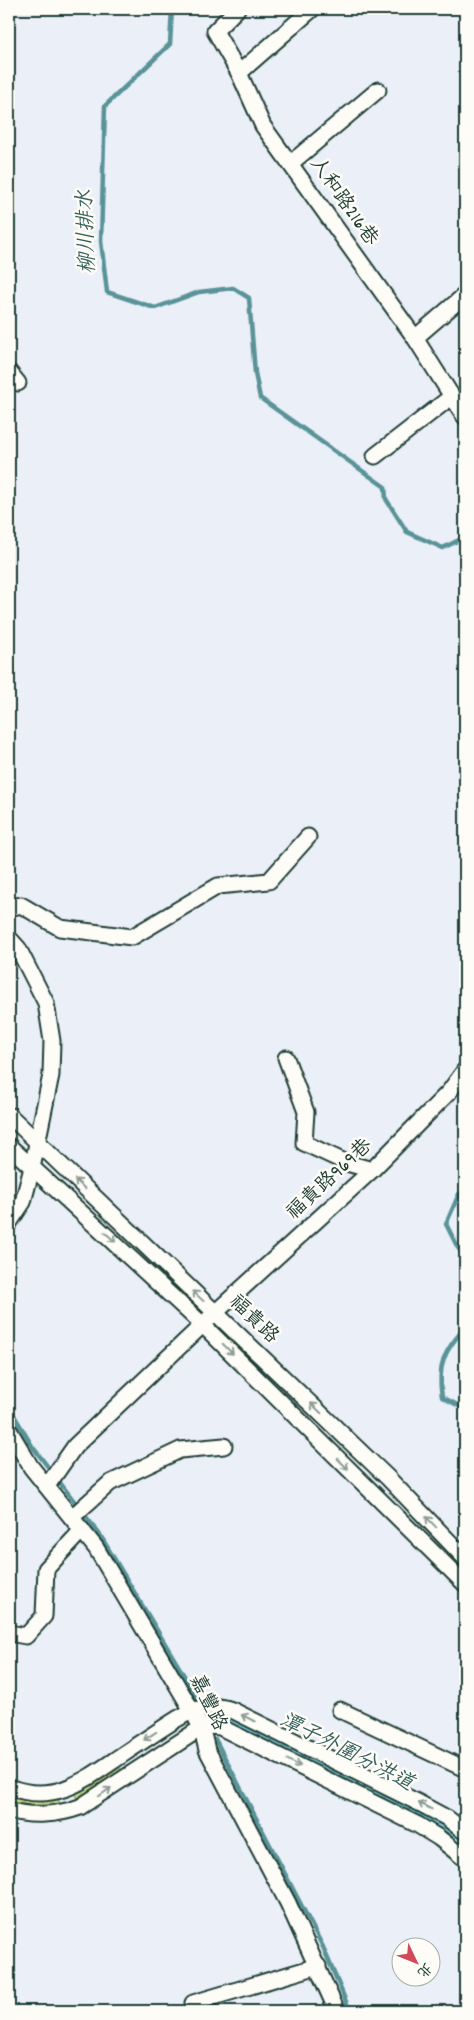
<svg xmlns="http://www.w3.org/2000/svg" width="474" height="2020" font-family="Dekko,'LXGW WenKai TC',sans-serif">
	<defs>
		<pattern id="green-dots" width="8" height="8" patternUnits="userSpaceOnUse" patternTransform="scale(1.25)"><rect width="8" height="8" fill="#ceda8d"/><path d="M2 2h.1M6 6h.1" fill="none" stroke="#b0bc7a" stroke-width="1.8" stroke-linecap="round"/></pattern>
		<pattern id="water-rules" width="6" height="5" patternUnits="userSpaceOnUse" patternTransform="scale(1.25)"><rect width="6" height="5" fill="#7eccdb"/><path d="M0 2.5h6" fill="none" stroke="#67a7b2"/></pattern>
	</defs>
	<rect width="100%" height="100%" fill="#ebeff7"/>
	<filter id="ink" filterUnits="userSpaceOnUse"><feTurbulence type="fractalNoise" baseFrequency=".02" numOctaves="2"/><feDisplacementMap in="SourceGraphic" scale="10" xChannelSelector="R" yChannelSelector="G"/><feConvolveMatrix kernelMatrix="1 2 1 2 8 2 1 2 1" color-interpolation-filters="sRGB"/></filter>
	<g filter="url(#ink)">
		<g fill="url(#green-dots)" stroke="#768c60">
			<path d="M 118,1766 L 122,1771 L 78,1799 L 76,1798 L 76,1791 Z"/>
			<path d="M 9,1792 L 58,1798 L 60,1805 L 50,1809 L 9,1804 Z"/>
		</g>
		<path fill="url(#water-rules)" stroke="#589398" d="M 235,1716 L 445,1822 L 459,1832 L 451,1842 L 230,1727 Z"/>
		<g fill="none" stroke-linecap="round" stroke-linejoin="round">
			<g stroke="#589398" stroke-width="4.5">
				<path d="M 172,9 L 170,44 L 105,106 L 101,241 L 107,292 L 155,308 L 199,292 L 233,288 L 249,298 L 255,373 L 260,398 L 385,487 L 386,499 L 407,532 L 443,548 L 465,537"/>
				<path d="M 465,1194 L 459,1194 L 446,1224 L 458,1248 L 465,1255"/>
				<path d="M 465,1328 C 444,1350 437,1366 442,1397 L 465,1409"/>
				<path d="M 9,1407 L 32,1446 L 100,1535 L 198,1699"/>
				<path d="M 215,1739 L 323,1947 L 350,2011"/>
			</g>
			<path stroke="#7eccdb" stroke-width="15" d="M 214,1714 L 251,1728"/>
			<g stroke="#1f3d34" stroke-width="19">
				<g id="minor">
					<path d="M 237,9 L 215,31 L 239,73 L 263,126 L 415,338 L 465,417"/>
					<path d="M 239,73 L 312,9"/>
					<path d="M 291,163 L 378,90"/>
					<path d="M 415,338 L 465,295"/>
					<path d="M 9,372 L 18,383"/>
					<path d="M 375,456 L 451,397"/>
					<path d="M 9,908 L 21,905 L 60,928 L 132,937 L 218,886 L 269,881 L 308,837"/>
					<path d="M 9,938 L 18,948 L 46,1003 L 52,1041 L 51,1075 L 32,1168 L 23,1202 L 9,1223"/>
					<path d="M 286,1058 L 306,1112 L 304,1143 L 347,1163 L 372,1170"/>
					<path d="M 9,1115 L 388,1478 L 465,1558"/>
					<path d="M 9,1146 L 204,1326 L 465,1584"/>
					<path d="M 9,1430 L 31,1467 L 96,1548 L 194,1714 L 202,1730 L 207,1750 L 288,1903 L 337,2011"/>
					<path d="M 47,1486 L 75,1446 L 216,1312 L 372,1170 L 449,1092 L 465,1070"/>
					<path d="M 72,1517 L 110,1483 L 180,1450 L 224,1446"/>
					<path d="M 9,1633 L 26,1636 L 44,1616 L 46,1569 L 82,1530"/>
					<path d="M 340,1710 L 465,1769"/>
					<path d="M 9,1787 C 55,1805 85,1780 122,1755 C 140,1743 158,1731 177,1719 C 196,1708 211,1703 232,1710 L 419,1803 L 447,1818 L 465,1832"/>
					<path d="M 9,1810 C 30,1817 58,1815 80,1807 L 195,1732 L 210,1726 L 220,1727 L 418,1825 L 439,1838 L 465,1859"/>
					<path d="M 193,2003 L 318,1966"/>
				</g>
			</g>
			<use href="#minor" stroke="#fdfcf7" stroke-width="15"/>
		</g>
		<defs><path id="oneway-shaft" d="M-6 0H5M1.5-3L5.5 0L1.5 3" fill="none" stroke-width="1.6" stroke-linecap="round" stroke-linejoin="round" transform="scale(1.25)"/></defs>
		<g stroke="#8e9c96">
			<use href="#oneway-shaft" transform="translate(80 1184) rotate(-136)"/>
			<use href="#oneway-shaft" transform="translate(110 1237) rotate(42)"/>
			<use href="#oneway-shaft" transform="translate(198 1296) rotate(-137)"/>
			<use href="#oneway-shaft" transform="translate(228 1349) rotate(45)"/>
			<use href="#oneway-shaft" transform="translate(316 1408) rotate(-136)"/>
			<use href="#oneway-shaft" transform="translate(343 1464) rotate(45)"/>
			<use href="#oneway-shaft" transform="translate(431 1522) rotate(-134)"/>
			<use href="#oneway-shaft" transform="translate(248 1718) rotate(-154)"/>
			<use href="#oneway-shaft" transform="translate(150 1736) rotate(147)"/>
			<use href="#oneway-shaft" transform="translate(294 1763) rotate(27)"/>
			<use href="#oneway-shaft" transform="translate(105 1792) rotate(-35)"/>
			<use href="#oneway-shaft" transform="translate(425 1806) rotate(-153)"/>
		</g>
	</g>
	<g text-anchor="middle" dominant-baseline="central" stroke-width="5" stroke-linejoin="round" paint-order="stroke">
		<g font-size="20" fill="#1f3d34" stroke="#fdfcf7">
			<text transform="translate(343 202) rotate(55)">人和路216巷</text>
			<text transform="translate(330 1180) rotate(-43)">福貴路969巷</text>
			<text transform="translate(253 1320) rotate(44)">福貴路</text>
			<text transform="translate(207 1703) rotate(64)">嘉豐路</text>
		</g>
		<g font-size="21" font-style="italic" fill="#37615e" stroke="#fdfcf7">
			<text transform="translate(88 232) rotate(-92)">柳川排水</text>
			<text transform="translate(346 1753) rotate(27)">潭子外圍分洪道</text>
		</g>
	</g>
	<rect width="474" height="2020" fill="none" stroke="#fdfcf7" stroke-width="30"/>
	<rect x="15" y="15" width="444" height="1990" fill="none" stroke="#1f3d34" stroke-width="2" filter="url(#ink)"/>
	<g transform="translate(416 1962) rotate(133)"><circle r="24" fill="#fdfcf7" stroke="#a4b0a9"/>
	<path d="M0-4L9 19L0 12L-9 19Z" fill="#d1495b"/>
	<text y="-8" font-size="14" font-weight="bold" text-anchor="middle" fill="#1f3d34">北</text>
	</g>
</svg>
